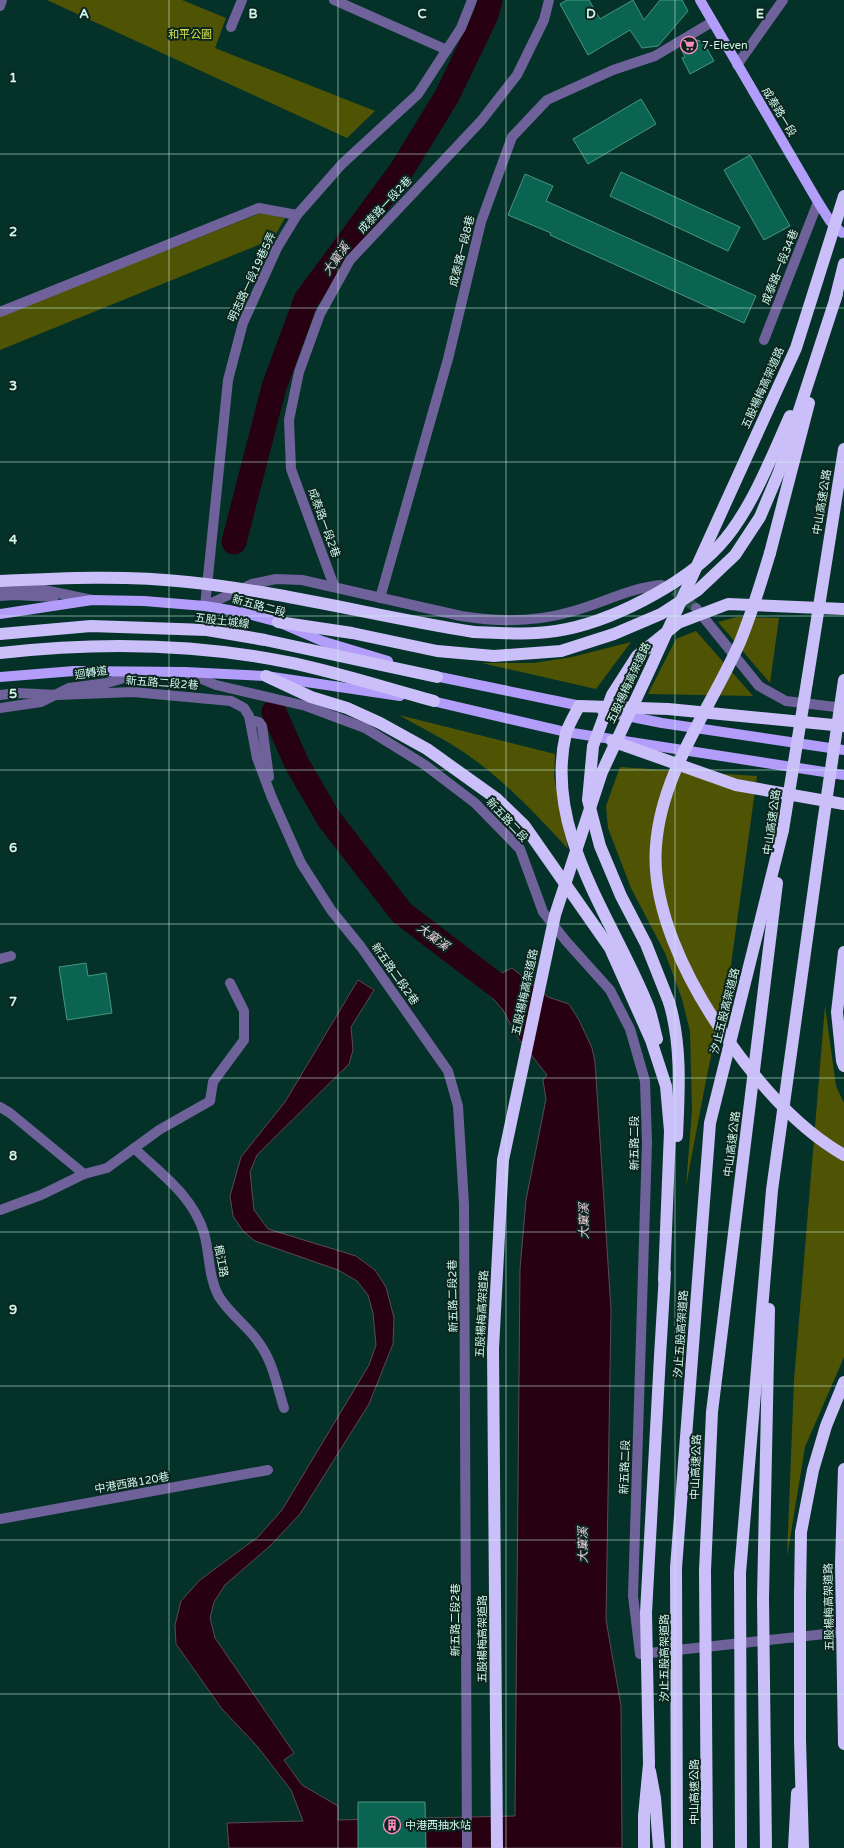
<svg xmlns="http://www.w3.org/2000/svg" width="844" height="1848" font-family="'Varela Round','Noto Sans TC',sans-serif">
	<rect width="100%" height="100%" fill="#053228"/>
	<g fill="#4f5404">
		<path d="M 47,0 L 182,0 L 226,18 L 215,48 L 375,111 L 347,138 Z"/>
		<path d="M 261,213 L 285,218 L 273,239 L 0,350 L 0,316 Z"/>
		<path d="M 737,617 L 779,618 L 770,683 L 718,622 Z"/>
		<path d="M 696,631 L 753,696 L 648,694 L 676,639 Z"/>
		<path d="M 631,642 L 596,689 L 482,663 L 534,663 L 572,657 Z"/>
		<path d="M 399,715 L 555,754 L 554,776 L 568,849 C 536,814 504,780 465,753 C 445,739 421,728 399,715 Z"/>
		<path d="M 620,767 L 757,776 L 731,965 L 707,1075 L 686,1186 L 692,1111 L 690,1031 L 682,999 L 665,953 L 631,888 L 608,828 L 606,806 Z"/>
		<path d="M 825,1006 L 836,1086 L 844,1103 L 844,1357 L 805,1447 L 787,1557 L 794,1381 Z"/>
	</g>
	<path fill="#270012" stroke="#5a4a53" d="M 512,968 L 548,997 L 569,1004 L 579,1020 L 592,1048 L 595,1062 L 611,1310 L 606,1620 L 621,1706 L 622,1848 L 229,1848 L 227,1823 L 303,1821 L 291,1790 L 257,1746 L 222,1709 L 176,1644 L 175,1625 L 181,1601 L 200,1580 L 258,1537 L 282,1510 L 369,1365 L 376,1345 L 373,1313 L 368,1295 L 357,1281 L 338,1270 L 255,1241 L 243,1231 L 233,1216 L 230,1196 L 241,1157 L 285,1102 L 358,980 L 374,990 L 351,1027 L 353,1050 L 349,1064 L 257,1155 L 250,1172 L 254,1210 L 268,1229 L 356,1256 L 375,1270 L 386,1287 L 394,1318 L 393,1344 L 369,1404 L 300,1514 L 271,1545 L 225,1585 L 214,1602 L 210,1618 L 215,1638 L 294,1753 L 284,1760 L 302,1785 L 338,1806 L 338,1820 L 515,1816 L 520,1269 L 526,1200 L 546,1099 L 543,1080 L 547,1075 L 518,1038 L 503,1010 L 489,994 L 489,979 Z"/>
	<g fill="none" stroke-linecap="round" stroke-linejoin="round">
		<g stroke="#270012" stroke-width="25">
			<path d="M 234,542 L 274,387 L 306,300 L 401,171 L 447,96 L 486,15 L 490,0"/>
			<path d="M 274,712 L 297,764 L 329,819 L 402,913 L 516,1000"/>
		</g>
	</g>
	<g fill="#0b6452" stroke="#479681">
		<path d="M 567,0 L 589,0 L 600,19 L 633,0 L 644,20 L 660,0 L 682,0 L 688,11 L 658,46 L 642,48 L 630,30 L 588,55 L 560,4 Z"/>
		<path d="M 697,40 L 703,42 L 714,61 L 690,74 L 682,58 L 685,57 L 681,48 Z"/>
		<path d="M 641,99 L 656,124 L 588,164 L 573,139 Z"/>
		<path d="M 750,155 L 790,226 L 764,240 L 724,170 Z"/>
		<path d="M 621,172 L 740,227 L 728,251 L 610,196 Z"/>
		<path d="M 525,174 L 553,186 L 546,201 L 756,296 L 744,323 L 550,235 L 551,233 L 508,215 Z"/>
		<path d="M 86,963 L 88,976 L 106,973 L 112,1013 L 67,1020 L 59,967 Z"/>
		<path d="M 358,1802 L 425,1802 L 426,1848 L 358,1848 Z"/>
	</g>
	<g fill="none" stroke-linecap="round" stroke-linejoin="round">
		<path stroke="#245045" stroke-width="10" stroke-dasharray="10 5" stroke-linecap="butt" d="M 661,585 L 670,587 L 696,608"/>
		<g stroke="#6f629b" stroke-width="10">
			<path d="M 334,0 L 447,50"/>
			<path d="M 472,0 L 461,28 L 418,94 L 342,164 L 297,215 L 277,248 L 243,323 L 228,380 L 205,606 L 252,584 L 276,579 L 302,580 L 461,616 C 497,622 535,622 570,612 C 601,604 629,588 661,585"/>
			<path d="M 0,6 L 2,0"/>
			<path d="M 231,27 L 242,0"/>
			<path d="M 737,65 L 783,0"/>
			<path d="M 0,312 L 259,208 L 297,215"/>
			<path d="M 764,340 L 818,202"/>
			<path d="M 334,586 L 291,469 L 289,420 L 299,372 L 320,314 L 350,260 L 481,121 L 517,75 L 544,20 L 549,0"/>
			<path d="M 0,588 L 30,587 L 92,600"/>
			<path d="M 0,596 L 15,595 L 54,597"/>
			<path d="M 380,598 L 448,359 L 481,222 L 512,137 L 547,100 L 613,70 L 655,56 L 712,22"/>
			<path d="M 696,608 L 759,686 L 786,701 L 844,708"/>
			<path d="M 185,672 L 216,685 L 306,706 L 365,728 L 425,765 L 475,803 L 520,849 L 543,912 L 566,941 L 610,990 L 630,1029 L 645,1081 L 647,1143 L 633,1596 L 640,1654 L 844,1632"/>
			<path d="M 0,695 L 17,693 L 58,695 L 133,692 L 231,701 L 244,708 L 249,716 L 257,758 L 272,798 L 301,863 L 331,910 L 361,947 L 448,1071 L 458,1106 L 464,1204 L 467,1848"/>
			<path d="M 0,708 L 41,702 L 69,688 L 107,683 L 141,673"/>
			<path d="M 252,724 L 255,721 L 259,722 L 262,726 L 269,777"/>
			<path d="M 0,959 L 11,956"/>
			<path d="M 0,1107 L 10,1113 L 84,1174"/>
			<path d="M 134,1148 C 161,1174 193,1196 204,1233 C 210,1254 208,1275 218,1295 C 228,1313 248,1326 259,1343 C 273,1362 277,1386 284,1408"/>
			<path d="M 0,1210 L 41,1195 L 84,1174 L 107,1168 L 159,1130 L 210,1101 L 213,1082 L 244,1040 L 244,1011 L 230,983"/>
			<path d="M 0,1519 L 268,1470"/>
		</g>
		<g stroke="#b39dfb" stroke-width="10">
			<path d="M 700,0 L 818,202 L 830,221 L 842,233"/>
			<path d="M 0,614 L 92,600 L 144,601 L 205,606 L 241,612 L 278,622 L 322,641 L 388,661"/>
			<path d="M 430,675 L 586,707"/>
			<path d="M 0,677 L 74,671 L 185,672 L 266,676 L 400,696"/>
			<path d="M 428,700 L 566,732 L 844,775"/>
			<path d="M 602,711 L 662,723 L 844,750"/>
		</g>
		<g stroke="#cabff8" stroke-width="12">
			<path d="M 835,300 L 844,264"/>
			<path d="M 770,553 L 809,403"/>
			<path d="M 278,622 L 352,633 L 437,651 L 494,656 L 561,651 L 614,634 L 661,614 L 698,590 L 735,555 L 760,517 L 779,472 L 837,294"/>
			<path d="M 474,632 C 502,633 529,635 556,631 C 609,623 683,585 719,546 C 750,513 771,458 790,416"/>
			<path d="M 0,634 L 91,626 L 207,630 L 265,640 L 437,677"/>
			<path d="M 0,653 C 96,642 193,643 287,662 C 337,672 385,688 434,701"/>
			<path d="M 266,676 L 311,697 L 347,708 L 380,723 L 427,749 L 497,799 L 524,825 L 610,948 L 651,1040 L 666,1086 L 670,1131 L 664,1280"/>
			<path d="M 807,682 L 844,449"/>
			<path d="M 612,741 L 736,785 L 844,804"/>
			<path d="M 844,952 L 837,1012 L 842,1061 L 844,1066"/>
			<path d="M 669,1002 C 682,1045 679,1092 677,1136"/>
			<path d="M 657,1039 C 654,1028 652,1016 648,1006 C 614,920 543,832 566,733 C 569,724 575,714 579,706 L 668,709 L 844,726"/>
			<path d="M 660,1356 L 665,1273"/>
			<path d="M 676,1568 L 710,1123 L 783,830"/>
			<path d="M 705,1571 L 712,1412 L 777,883"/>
			<path d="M 740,1573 L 772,1190 L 823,823"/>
			<path d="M 800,1594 L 801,1532 L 813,1470 L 826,1426 L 844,1382"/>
			<path d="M 763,1598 L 769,1309"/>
			<path d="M 650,1771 L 655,1798 L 659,1848"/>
			<path d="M 794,1848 L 797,1793"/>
		</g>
		<g stroke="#cabff8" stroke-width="12">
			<path d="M 770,553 C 761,583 752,613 740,642 C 711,708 661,772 656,846 C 651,907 686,978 719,1027 C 752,1076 793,1126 844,1155"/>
			<path d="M 0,581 C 62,578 126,575 188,582 C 285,592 379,617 474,632"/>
			<path d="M 823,823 L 844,680"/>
			<path d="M 783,830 L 807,682"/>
			<path d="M 669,1002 L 646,944 L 621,896 L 600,846 L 588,800 L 593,746 L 612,695 L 637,656 L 678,623 L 728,604 L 844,609"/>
			<path d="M 844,1469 L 841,1564 L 844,1744"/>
			<path d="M 676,1568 L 677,1848"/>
			<path d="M 705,1571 L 707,1848"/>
			<path d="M 740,1573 L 741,1848"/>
			<path d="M 800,1594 L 800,1740 L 803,1848"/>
			<path d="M 763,1598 L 766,1848"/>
			<path d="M 497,1848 L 493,1349 L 503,1160 L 555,915 L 602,772 L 651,667 L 796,348 L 844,196"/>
			<path d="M 644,1848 L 644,1816 L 649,1764 L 646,1613 L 660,1356"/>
		</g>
	</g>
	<path fill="none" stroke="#d1f7eb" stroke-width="1" stroke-opacity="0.55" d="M 169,0 L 169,1848M 338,0 L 338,1848M 506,0 L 506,1848M 675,0 L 675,1848M 0,154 L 844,154M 0,308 L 844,308M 0,462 L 844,462M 0,616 L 844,616M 0,770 L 844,770M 0,924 L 844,924M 0,1078 L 844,1078M 0,1232 L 844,1232M 0,1386 L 844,1386M 0,1540 L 844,1540M 0,1694 L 844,1694"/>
	<defs>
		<g id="supermarket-ring" transform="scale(0.9)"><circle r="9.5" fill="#0c261f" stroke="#fd8ebe" stroke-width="1.5"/><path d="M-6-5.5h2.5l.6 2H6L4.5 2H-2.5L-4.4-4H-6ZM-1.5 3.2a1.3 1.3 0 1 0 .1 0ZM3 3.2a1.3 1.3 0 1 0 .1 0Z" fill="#fd8ebe"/></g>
		<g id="building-ring" transform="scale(0.9)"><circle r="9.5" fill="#0c261f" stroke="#fd8ebe" stroke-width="1.5"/><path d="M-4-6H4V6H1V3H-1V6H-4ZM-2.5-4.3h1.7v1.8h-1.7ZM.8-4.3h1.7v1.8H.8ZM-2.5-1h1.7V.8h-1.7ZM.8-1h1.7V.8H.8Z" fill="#fd8ebe"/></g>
	</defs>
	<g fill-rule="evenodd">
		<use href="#supermarket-ring" x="689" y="45"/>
		<use href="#building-ring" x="392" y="1825"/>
	</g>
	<g text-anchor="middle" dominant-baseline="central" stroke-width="4" stroke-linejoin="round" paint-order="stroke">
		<g font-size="11" fill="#d5e14d" stroke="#0c261f">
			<text x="190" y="34">和平公園</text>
		</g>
		<g font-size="11" fill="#d1f7eb" stroke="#0c261f" text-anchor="start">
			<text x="702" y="45">7-Eleven</text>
			<text x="405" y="1825">中港西抽水站</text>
		</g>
		<g font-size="11" fill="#d1f7eb" stroke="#0c261f">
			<text transform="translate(779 112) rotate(59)">成泰路一段</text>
			<text transform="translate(385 205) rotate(-47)">成泰路一段2巷</text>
			<text transform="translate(462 251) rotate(-76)">成泰路一段8巷</text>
			<text transform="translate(780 267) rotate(-68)">成泰路一段34巷</text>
			<text transform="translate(252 277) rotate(-65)">明志路一段19巷5弄</text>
			<text transform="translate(763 388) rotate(-66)">五股楊梅高架道路</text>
			<text transform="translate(822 502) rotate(-81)">中山高速公路</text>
			<text transform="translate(324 523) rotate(70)">成泰路一段2巷</text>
			<text transform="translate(259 606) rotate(15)">新五路二段</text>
			<text transform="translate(222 621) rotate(7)">五股土城線</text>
			<text transform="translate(91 673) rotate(-9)">迴轉道</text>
			<text transform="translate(162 683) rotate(4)">新五路二段2巷</text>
			<text transform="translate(629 683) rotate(-65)">五股楊梅高架道路</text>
			<text transform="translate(507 820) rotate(47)">新五路二段</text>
			<text transform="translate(772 822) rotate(-82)">中山高速公路</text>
			<text transform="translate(395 974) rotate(55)">新五路二段2巷</text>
			<text transform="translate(525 992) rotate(-78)">五股楊梅高架道路</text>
			<text transform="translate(725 1011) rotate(-76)">汐止五股高架道路</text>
			<text transform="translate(634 1143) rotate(-90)">新五路二段</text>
			<text transform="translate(732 1144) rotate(-83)">中山高速公路</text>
			<text transform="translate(221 1261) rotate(79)">楓江路</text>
			<text transform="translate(453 1296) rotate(-91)">新五路二段2巷</text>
			<text transform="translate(482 1314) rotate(-87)">五股楊梅高架道路</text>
			<text transform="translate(681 1334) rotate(-86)">汐止五股高架道路</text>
			<text transform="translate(625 1467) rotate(-88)">新五路二段</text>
			<text transform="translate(696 1467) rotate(-88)">中山高速公路</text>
			<text transform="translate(132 1483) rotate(-10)">中港西路120巷</text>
			<text transform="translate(829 1607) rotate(-91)">五股楊梅高架道路</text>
			<text transform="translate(455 1620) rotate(-90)">新五路二段2巷</text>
			<text transform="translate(482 1639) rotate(-90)">五股楊梅高架道路</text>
			<text transform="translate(664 1658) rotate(-90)">汐止五股高架道路</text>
			<text transform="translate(694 1792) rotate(-90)">中山高速公路</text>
		</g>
		<g font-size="12" font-style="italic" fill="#edd2dc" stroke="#0c261f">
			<text transform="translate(336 259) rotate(-54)">大窠溪</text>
			<text transform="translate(433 937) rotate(37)">大窠溪</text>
			<text transform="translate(584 1221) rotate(-90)">大窠溪</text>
			<text transform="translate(583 1545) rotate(-90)">大窠溪</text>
		</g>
	</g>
	<g font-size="13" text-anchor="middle" font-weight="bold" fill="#d1f7eb" stroke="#0c261f" stroke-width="4" stroke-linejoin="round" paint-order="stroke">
		<text x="84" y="18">A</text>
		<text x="253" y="18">B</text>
		<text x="422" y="18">C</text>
		<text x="591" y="18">D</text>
		<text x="760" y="18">E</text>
		<text x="13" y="82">1</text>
		<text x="13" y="236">2</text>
		<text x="13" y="390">3</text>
		<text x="13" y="544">4</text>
		<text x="13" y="698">5</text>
		<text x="13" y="852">6</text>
		<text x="13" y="1006">7</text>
		<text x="13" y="1160">8</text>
		<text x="13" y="1314">9</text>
	</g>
</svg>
